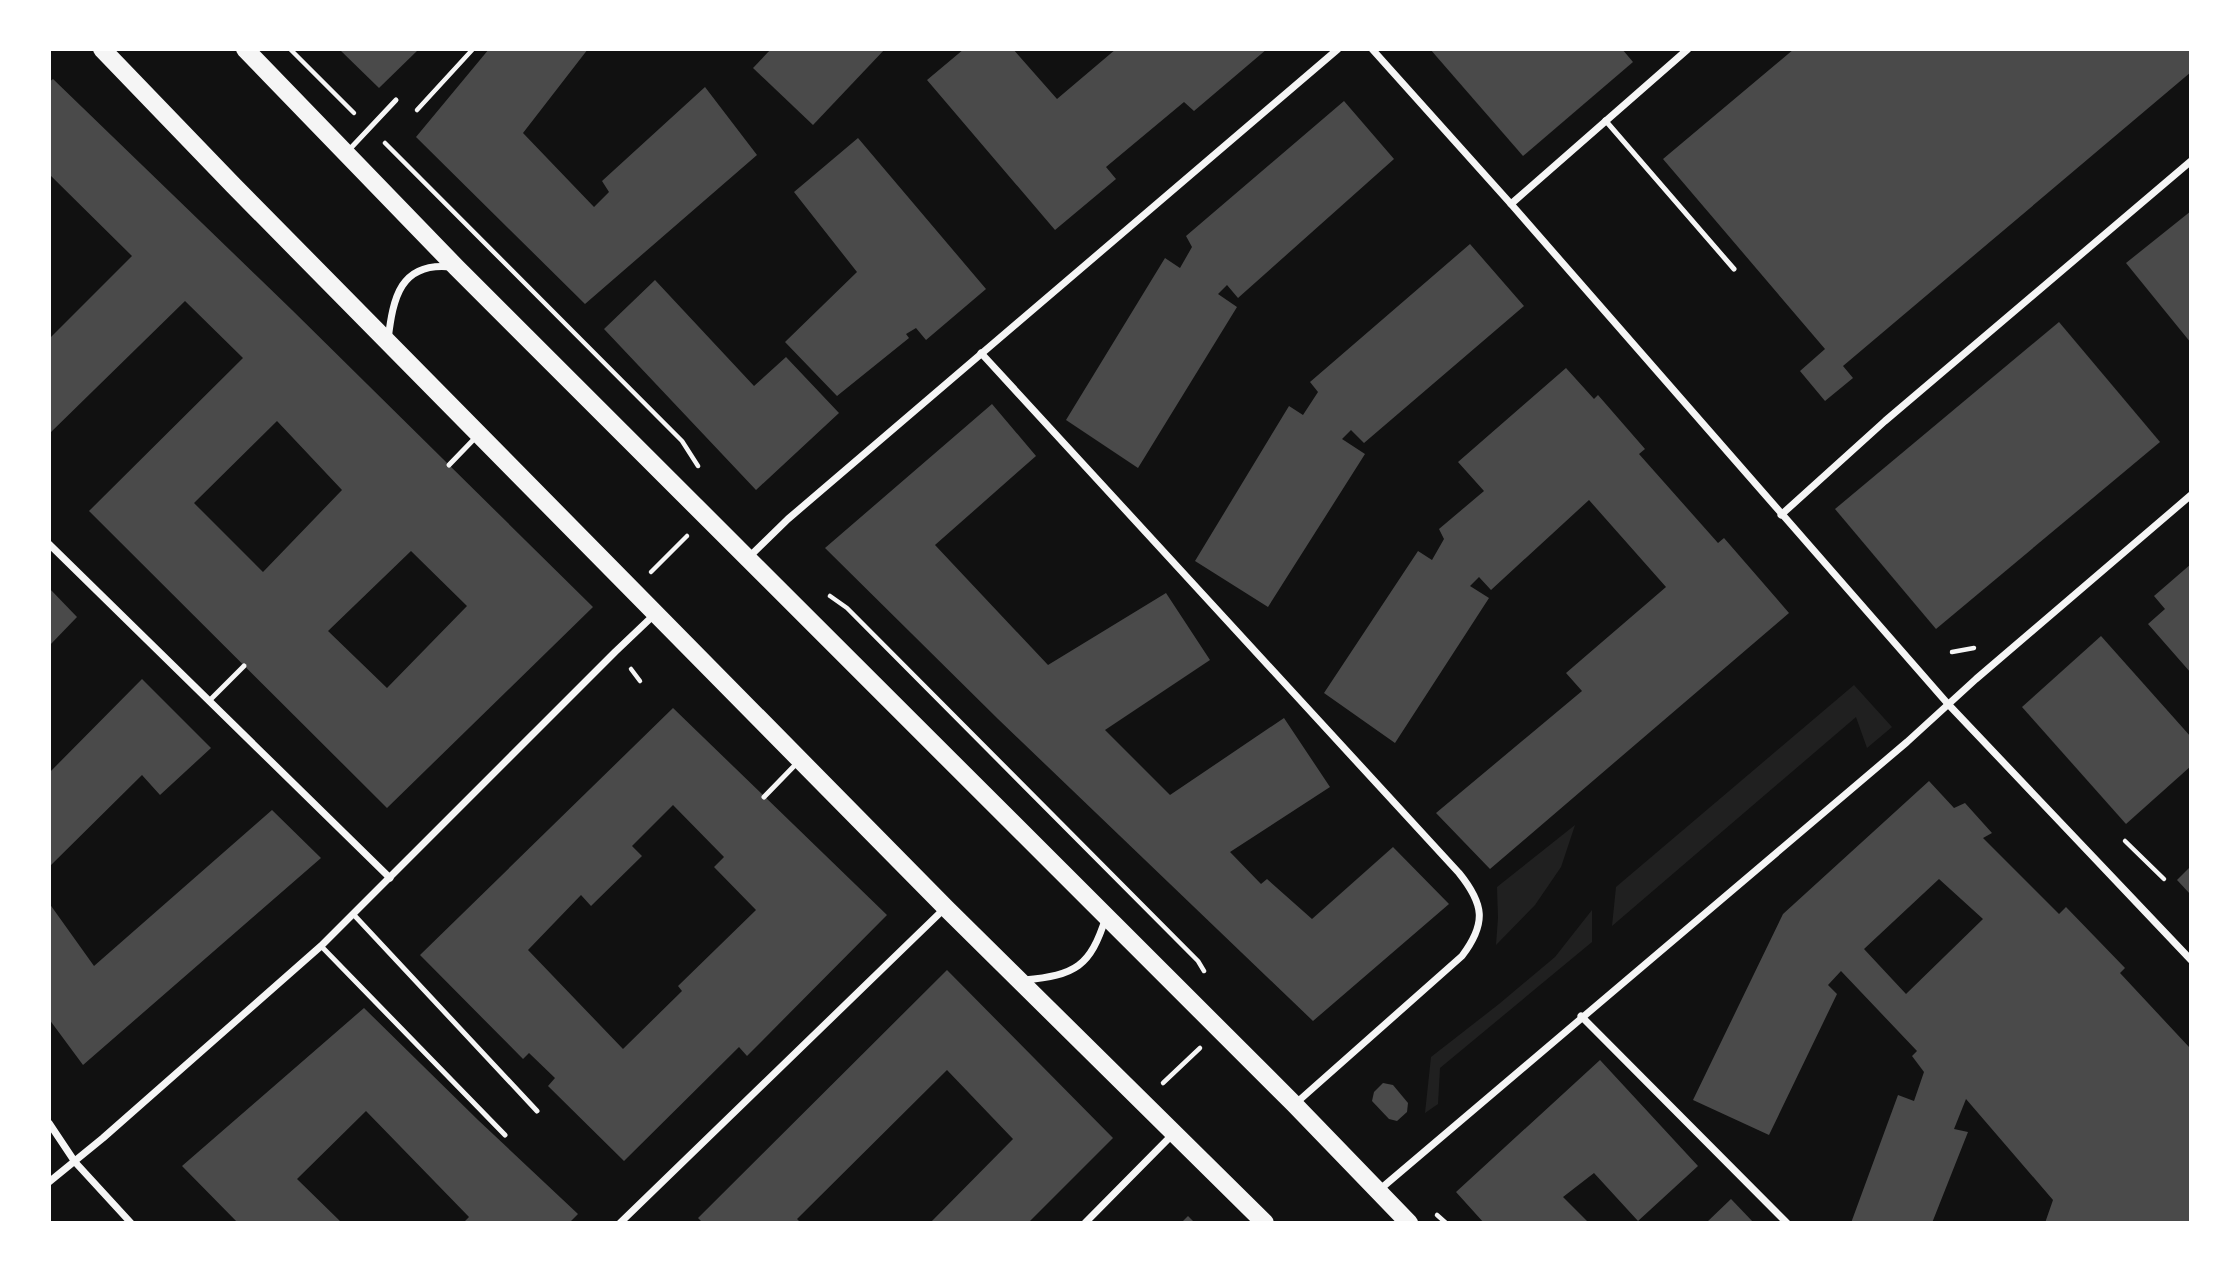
<svg xmlns="http://www.w3.org/2000/svg" width="2240" height="1272" font-family="Figtree,sans-serif">
	<rect width="100%" height="100%" fill="#111"/>
	<g fill="#202020">
		<path d="M 1854,685 L 1892,727 L 1867,748 L 1856,717 L 1612,926 L 1616,887 Z"/>
		<path d="M 1575,825 L 1561,867 L 1535,905 L 1496,945 L 1498,918 L 1497,887 Z"/>
		<path d="M 1592,910 L 1592,942 L 1440,1068 L 1438,1104 L 1425,1113 L 1431,1057 L 1499,1004 L 1555,957 Z"/>
	</g>
	<g fill="#4a4a4a" fill-rule="evenodd">
		<path d="M 339,49 L 419,49 L 379,88 Z"/>
		<path d="M 489,49 L 588,49 L 523,133 L 594,207 L 609,192 L 602,181 L 705,87 L 757,155 L 585,304 L 416,137 Z"/>
		<path d="M 771,49 L 885,49 L 813,125 L 753,68 Z"/>
		<path d="M 964,49 L 1013,49 L 1057,99 L 1116,49 L 1267,49 L 1194,111 L 1184,102 L 1106,167 L 1116,179 L 1055,230 L 927,80 Z"/>
		<path d="M 1430,49 L 1622,49 L 1633,62 L 1523,156 Z"/>
		<path d="M 1794,49 L 2191,49 L 2191,72 L 1843,366 L 1853,378 L 1825,401 L 1800,371 L 1825,349 L 1663,159 Z"/>
		<path d="M 53,79 L 292,310 L 593,607 L 387,808 L 89,511 L 243,358 L 185,301 L 49,434 L 49,339 L 132,256 L 49,174 L 49,82 ZM 277,421 L 342,490 L 263,572 L 194,503 ZM 411,551 L 467,606 L 387,688 L 328,631 Z"/>
		<path d="M 1344,101 L 1394,159 L 1238,298 L 1227,285 L 1218,294 L 1237,307 L 1138,468 L 1066,420 L 1165,258 L 1180,268 L 1192,247 L 1186,236 Z"/>
		<path d="M 858,138 L 986,289 L 926,340 L 916,328 L 906,334 L 909,338 L 837,396 L 785,342 L 857,272 L 794,192 Z"/>
		<path d="M 2191,211 L 2191,343 L 2126,263 Z"/>
		<path d="M 1470,244 L 1524,306 L 1364,443 L 1351,430 L 1342,439 L 1365,454 L 1268,607 L 1195,561 L 1289,406 L 1303,415 L 1318,392 L 1310,382 Z"/>
		<path d="M 655,280 L 754,386 L 786,357 L 839,413 L 756,490 L 604,329 Z"/>
		<path d="M 2059,322 L 2160,442 L 1936,629 L 1835,509 Z"/>
		<path d="M 1566,368 L 1594,399 L 1598,395 L 1645,449 L 1639,454 L 1718,543 L 1724,538 L 1789,613 L 1490,869 L 1436,813 L 1582,691 L 1566,673 L 1666,587 L 1589,500 L 1491,590 L 1479,577 L 1470,586 L 1489,598 L 1395,743 L 1324,693 L 1418,551 L 1432,560 L 1444,539 L 1439,529 L 1484,491 L 1458,462 Z"/>
		<path d="M 992,404 L 1036,456 L 935,545 L 1048,665 L 1166,593 L 1210,660 L 1105,730 L 1170,795 L 1284,718 L 1330,787 L 1230,852 L 1261,884 L 1267,879 L 1312,919 L 1393,847 L 1449,904 L 1313,1021 L 998,719 L 825,548 Z"/>
		<path d="M 2191,564 L 2191,673 L 2148,624 L 2165,609 L 2154,596 Z"/>
		<path d="M 49,588 L 77,617 L 49,646 Z"/>
		<path d="M 2101,636 L 2191,737 L 2191,766 L 2126,824 L 2022,707 Z"/>
		<path d="M 142,679 L 211,748 L 160,795 L 142,775 L 49,867 L 49,773 Z"/>
		<path d="M 673,708 L 887,915 L 747,1056 L 739,1047 L 624,1161 L 548,1086 L 555,1078 L 529,1053 L 523,1059 L 420,955 ZM 673,805 L 724,857 L 714,867 L 756,910 L 678,986 L 682,991 L 623,1049 L 528,950 L 581,895 L 591,906 L 642,856 L 632,846 Z"/>
		<path d="M 1929,781 L 1954,808 L 1965,803 L 1992,833 L 1983,838 L 2059,914 L 2066,907 L 2125,968 L 2120,973 L 2189,1047 L 2191,1044 L 2191,1223 L 2045,1223 L 2053,1200 L 1966,1099 L 1954,1129 L 1968,1132 L 1932,1223 L 1851,1223 L 1898,1095 L 1914,1101 L 1924,1072 L 1912,1056 L 1917,1051 L 1841,971 L 1828,985 L 1837,994 L 1769,1135 L 1693,1100 L 1783,914 ZM 1939,879 L 1983,919 L 1906,994 L 1864,949 Z"/>
		<path d="M 272,810 L 321,858 L 83,1065 L 49,1019 L 49,903 L 94,966 Z"/>
		<path d="M 2191,866 L 2191,895 L 2177,880 Z"/>
		<path d="M 947,970 L 1113,1138 L 1028,1223 L 930,1223 L 1013,1139 L 947,1070 L 797,1219 L 801,1223 L 703,1223 L 698,1218 Z"/>
		<path d="M 364,1008 L 478,1120 L 578,1214 L 569,1223 L 463,1223 L 469,1217 L 366,1111 L 297,1179 L 342,1223 L 238,1223 L 182,1166 Z"/>
		<path d="M 1600,1060 L 1698,1166 L 1638,1221 L 1594,1173 L 1563,1197 L 1589,1223 L 1484,1223 L 1456,1192 Z"/>
		<path d="M 1383,1083 L 1393,1085 L 1408,1103 L 1407,1112 L 1397,1121 L 1389,1119 L 1372,1101 L 1374,1092 Z"/>
		<path d="M 1731,1199 L 1754,1223 L 1706,1223 Z"/>
		<path d="M 1188,1216 L 1195,1223 L 1181,1223 Z"/>
	</g>
	<g fill="none" stroke-linecap="round" stroke-linejoin="round">
		<g stroke="#f5f5f5" stroke-width="4.5">
			<path d="M 290,49 L 354,113"/>
			<path d="M 417,110 L 473,49"/>
			<path d="M 385,143 L 682,441 L 698,466"/>
			<path d="M 651,572 L 687,536"/>
			<path d="M 830,596 L 847,608 L 1198,961 L 1204,971"/>
			<path d="M 1952,652 L 1974,648"/>
			<path d="M 631,669 L 640,681"/>
			<path d="M 2125,841 L 2164,879"/>
			<path d="M 1163,1083 L 1200,1048"/>
			<path d="M 1437,1215 L 1446,1223"/>
		</g>
		<g stroke="#f5f5f5" stroke-width="5">
			<path d="M 1605,120 L 1734,269"/>
			<path d="M 348,151 L 396,100"/>
			<path d="M 449,465 L 477,436"/>
			<path d="M 209,701 L 244,666"/>
			<path d="M 764,797 L 798,762"/>
			<path d="M 354,915 L 537,1111"/>
			<path d="M 321,946 L 505,1135"/>
		</g>
		<g stroke="#f5f5f5" stroke-width="7">
			<path d="M 1372,49 L 1511,204 L 1948,704 L 2191,960"/>
			<path d="M 1511,204 L 1688,49"/>
			<path d="M 388,340 C 393,298 400,261 452,267"/>
			<path d="M 981,353 L 1459,873 C 1484,904 1487,923 1462,956 L 1295,1104"/>
			<path d="M 1781,515 L 1885,421 L 2191,161"/>
			<path d="M 49,544 L 390,878"/>
			<path d="M 747,559 L 788,519 L 1338,49"/>
			<path d="M 1024,980 C 1076,975 1090,967 1106,917"/>
			<path d="M 1581,1016 L 1787,1223"/>
			<path d="M 49,1123 L 75,1162 L 131,1223"/>
			<path d="M 49,1182 L 103,1138 L 321,946 L 615,652 L 656,613"/>
			<path d="M 1378,1191 L 1907,742 L 1976,679 L 2191,495"/>
			<path d="M 620,1223 L 945,908"/>
			<path d="M 1085,1223 L 1173,1134"/>
		</g>
		<g stroke="#f5f5f5" stroke-width="18">
			<path d="M 102,49 L 233,185 L 946,908 L 1265,1223"/>
			<path d="M 245,49 L 456,267 L 1294,1104 L 1409,1223"/>
		</g>
	</g>
	<rect width="2240" height="1272" fill="none" stroke="#ffffff" stroke-width="102"/>
</svg>
